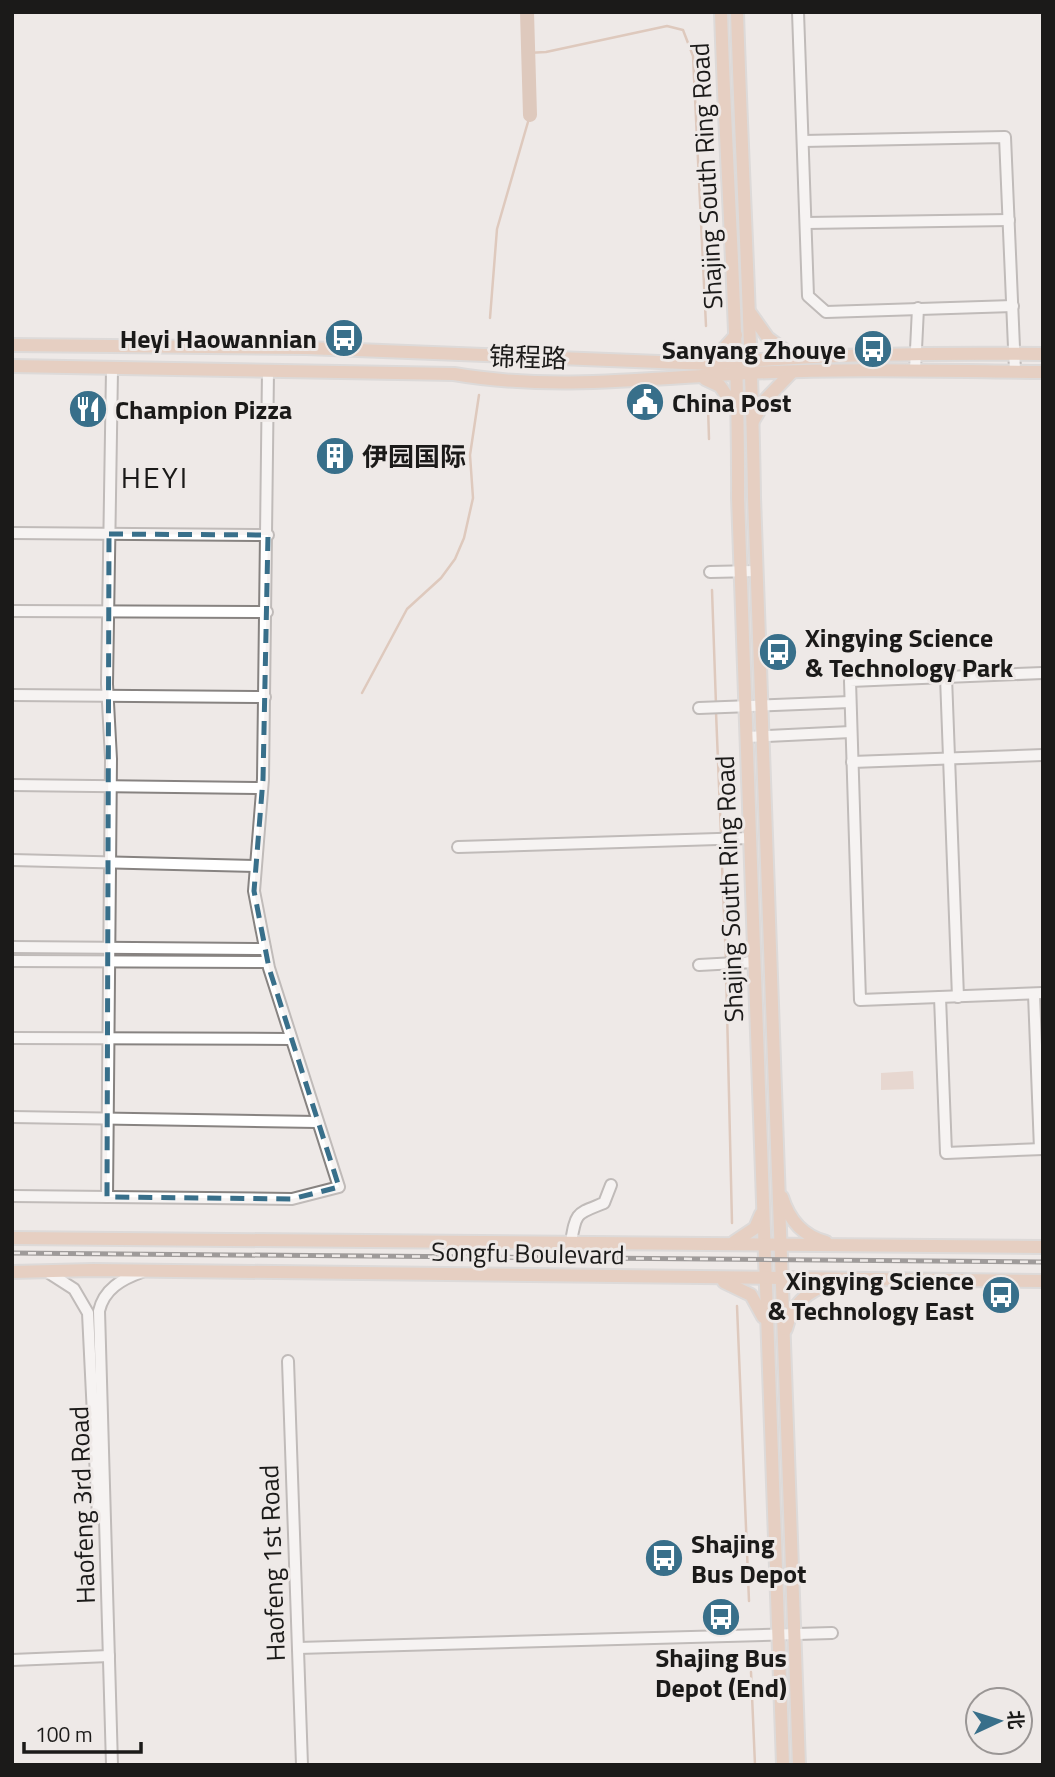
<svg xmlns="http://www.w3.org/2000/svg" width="1055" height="1777" font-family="'Titillium Web','Noto Sans SC',sans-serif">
	<rect width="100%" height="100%" fill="#eee9e7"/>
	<path fill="#ddc2b3" d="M 913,1071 L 914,1089 L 881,1090 L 881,1073 Z"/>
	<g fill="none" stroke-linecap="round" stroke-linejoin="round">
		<g stroke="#caa28a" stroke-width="2.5">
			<path d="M 527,53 L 546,52 L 667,26 L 683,30 L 693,56 L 706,326"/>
			<path d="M 490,318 L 497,229 L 530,115"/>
			<path d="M 708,406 L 709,439"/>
			<path d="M 712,590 L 716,705"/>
			<path d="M 362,693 L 407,609 L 441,578 L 455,559 L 464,538 L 473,498 L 470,455 L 479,395"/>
			<path d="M 716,712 L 721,835"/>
			<path d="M 721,841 L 726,961"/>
			<path d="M 726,967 L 732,1223"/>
			<path d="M 737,1306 L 749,1601"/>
			<path d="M 751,1672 L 755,1765"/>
		</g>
		<path stroke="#caa28a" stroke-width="14" d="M 527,12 L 530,115"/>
		<g stroke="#878381" stroke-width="14">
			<g id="minor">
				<path d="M 798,12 L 808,296 L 826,312 L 1013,306"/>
				<path d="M 803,141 L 1005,137 L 1015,371"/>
				<path d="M 806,223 L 1009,220"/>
				<path d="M 915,370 L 918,308"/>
				<path d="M 12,533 L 268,535"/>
				<path d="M 710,572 L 756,571"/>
				<path d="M 12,611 L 267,612"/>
				<path d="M 1043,673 L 850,681 L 860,1000 L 1043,993"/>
				<path d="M 946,677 L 958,997"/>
				<path d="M 12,695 L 265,697"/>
				<path d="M 699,708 L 850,702"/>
				<path d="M 746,737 L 851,732"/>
				<path d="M 852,762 L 1043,755"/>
				<path d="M 12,785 L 262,788"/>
				<path d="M 458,847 L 750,838"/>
				<path d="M 12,860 L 255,866"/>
				<path d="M 12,947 L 265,949"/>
				<path d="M 12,961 L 267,962"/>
				<path d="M 699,965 L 754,962"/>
				<path d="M 1034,994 L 1040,1149"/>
				<path d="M 940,997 L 946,1153 L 1043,1149"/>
				<path d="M 12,1038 L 291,1039"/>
				<path d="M 12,1117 L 317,1122"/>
				<path d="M 12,1196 L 292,1199 L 339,1187 L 269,968 L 254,891 L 263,779 L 268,371"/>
				<path d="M 107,1197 L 111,759 L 107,684 L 112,370"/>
				<path d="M 571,1242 C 576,1211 577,1214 604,1203 L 611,1185"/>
				<path d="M 46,1271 L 74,1289 L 88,1313 L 98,1518"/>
				<path d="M 288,1361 L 302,1765"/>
				<path d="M 298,1648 L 832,1633"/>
				<path d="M 12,1660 L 109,1656"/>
				<path d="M 112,1765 L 99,1311 C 104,1289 122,1279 142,1272"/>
			</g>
		</g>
		<g stroke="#c8c8c8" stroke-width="16">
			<g id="major">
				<path d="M 721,12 C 726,174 739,336 738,498 L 783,1765"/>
				<path d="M 737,12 C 742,174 752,336 754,497 L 799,1765"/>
				<path d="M 751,314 L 768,338 L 794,357"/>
				<path d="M 12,345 L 306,348 L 710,364 C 821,354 932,353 1043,354"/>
				<path d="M 710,364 L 736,335"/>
				<path d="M 12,366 L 454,374 C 552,391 652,378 750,373 C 848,368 946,371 1043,372"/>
				<path d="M 705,379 L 720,386 L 738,412"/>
				<path d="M 753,421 L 766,399 L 792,372"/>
				<path d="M 782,1197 C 789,1220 803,1236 826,1242"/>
				<path d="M 12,1238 L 1043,1247"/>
				<path d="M 734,1242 L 755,1228 L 761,1214"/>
				<path d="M 12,1272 L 93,1270 L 1043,1281"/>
				<path d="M 724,1282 L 751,1295 L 763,1317"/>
				<path d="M 786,1329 C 792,1303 809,1290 832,1283"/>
			</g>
		</g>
		<use href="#minor" stroke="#fff" stroke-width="10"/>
		<use href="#major" stroke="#dbb094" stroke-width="12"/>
		<g stroke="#3f3d3c" stroke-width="5">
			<path id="rail" d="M 12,1253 L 1043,1262"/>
		</g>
		<use href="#rail" stroke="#eee9e7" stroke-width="2.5" stroke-dasharray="8" stroke-linecap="butt"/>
	</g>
	<path d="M0 0H1055V1777H0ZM 109,534 L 268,535 L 263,779 L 254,891 L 269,968 L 339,1187 L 292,1199 L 107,1197 Z" fill="#eee9e7" fill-opacity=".55" fill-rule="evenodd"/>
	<path fill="none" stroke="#386f8a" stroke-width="5" stroke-dasharray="14 9" stroke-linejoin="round" d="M 109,534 L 268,535 L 263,779 L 254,891 L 269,968 L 339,1187 L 292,1199 L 107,1197 Z"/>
	<defs>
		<g id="bus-disc" transform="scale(2.0125)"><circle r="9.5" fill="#386f8a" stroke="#eee9e7"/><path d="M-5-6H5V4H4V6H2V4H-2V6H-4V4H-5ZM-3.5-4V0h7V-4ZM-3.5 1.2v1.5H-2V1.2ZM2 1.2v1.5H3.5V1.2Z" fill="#fff"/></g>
		<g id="civic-disc" transform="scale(2.0125)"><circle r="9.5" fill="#386f8a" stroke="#eee9e7"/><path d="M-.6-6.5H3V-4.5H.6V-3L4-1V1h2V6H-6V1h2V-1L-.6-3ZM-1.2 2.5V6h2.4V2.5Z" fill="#fff"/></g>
		<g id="restaurant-disc" transform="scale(2.0125)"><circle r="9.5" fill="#386f8a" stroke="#eee9e7"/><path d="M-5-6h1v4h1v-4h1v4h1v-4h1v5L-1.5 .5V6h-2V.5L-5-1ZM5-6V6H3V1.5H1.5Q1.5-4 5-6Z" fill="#fff"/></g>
		<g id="building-disc" transform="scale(2.0125)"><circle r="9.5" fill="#386f8a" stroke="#eee9e7"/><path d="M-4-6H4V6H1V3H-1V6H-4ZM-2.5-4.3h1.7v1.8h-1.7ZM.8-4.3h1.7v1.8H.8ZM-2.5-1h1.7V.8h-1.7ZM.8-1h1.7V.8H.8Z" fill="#fff"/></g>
	</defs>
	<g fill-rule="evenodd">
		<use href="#bus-disc" x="344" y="338"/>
		<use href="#bus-disc" x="873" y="349"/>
		<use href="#civic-disc" x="645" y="402"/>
		<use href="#restaurant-disc" x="88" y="409"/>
		<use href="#building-disc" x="335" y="456"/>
		<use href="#bus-disc" x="778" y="652"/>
		<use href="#bus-disc" x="1001" y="1295"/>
		<use href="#bus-disc" x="664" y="1558"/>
		<use href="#bus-disc" x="721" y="1617"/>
	</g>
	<g text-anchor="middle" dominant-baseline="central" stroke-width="6" stroke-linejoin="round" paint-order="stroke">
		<g font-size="26" fill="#1b1a19" stroke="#eee9e7">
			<text transform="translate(706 176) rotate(-93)">Shajing South Ring Road</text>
			<text transform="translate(528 357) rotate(2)">锦程路</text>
			<text transform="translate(729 889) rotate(-92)">Shajing South Ring Road</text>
			<text transform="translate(528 1253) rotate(1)">Songfu Boulevard</text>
			<text transform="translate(82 1505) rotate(-92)">Haofeng 3rd Road</text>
			<text transform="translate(272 1563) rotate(-92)">Haofeng 1st Road</text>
		</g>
		<g font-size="26" font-weight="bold" fill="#1b1a19" stroke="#eee9e7" text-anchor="start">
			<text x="317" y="338" text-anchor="end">Heyi Haowannian</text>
			<text x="846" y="349" text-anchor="end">Sanyang Zhouye</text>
			<text x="672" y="402">China Post</text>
			<text x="115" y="409">Champion Pizza</text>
			<text x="362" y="456">伊园国际</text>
			<text x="805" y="637">Xingying Science<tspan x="805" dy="30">&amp; Technology Park</tspan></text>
			<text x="974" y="1280" text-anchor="end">Xingying Science<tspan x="974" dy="30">&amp; Technology East</tspan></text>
			<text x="691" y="1543">Shajing<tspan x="691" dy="30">Bus Depot</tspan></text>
			<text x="721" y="1657" text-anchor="middle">Shajing Bus<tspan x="721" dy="30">Depot (End)</tspan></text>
		</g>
		<g font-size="30" letter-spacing="2" fill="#1b1a19" stroke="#eee9e7">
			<text x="155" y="477">HEYI</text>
		</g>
	</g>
	<rect width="1055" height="1777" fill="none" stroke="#1b1a19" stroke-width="28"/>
	<g transform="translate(999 1721) rotate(86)"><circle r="33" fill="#eee9e7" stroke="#9a9695" stroke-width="2"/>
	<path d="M0-5L12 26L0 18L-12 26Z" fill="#386f8a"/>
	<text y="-10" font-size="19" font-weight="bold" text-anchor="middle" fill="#1b1a19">北</text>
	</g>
	<path d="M24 1742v10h117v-10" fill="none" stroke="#1b1a19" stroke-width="3.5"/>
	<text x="35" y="1742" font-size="21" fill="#1b1a19" stroke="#eee9e7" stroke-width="5" paint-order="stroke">100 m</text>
</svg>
